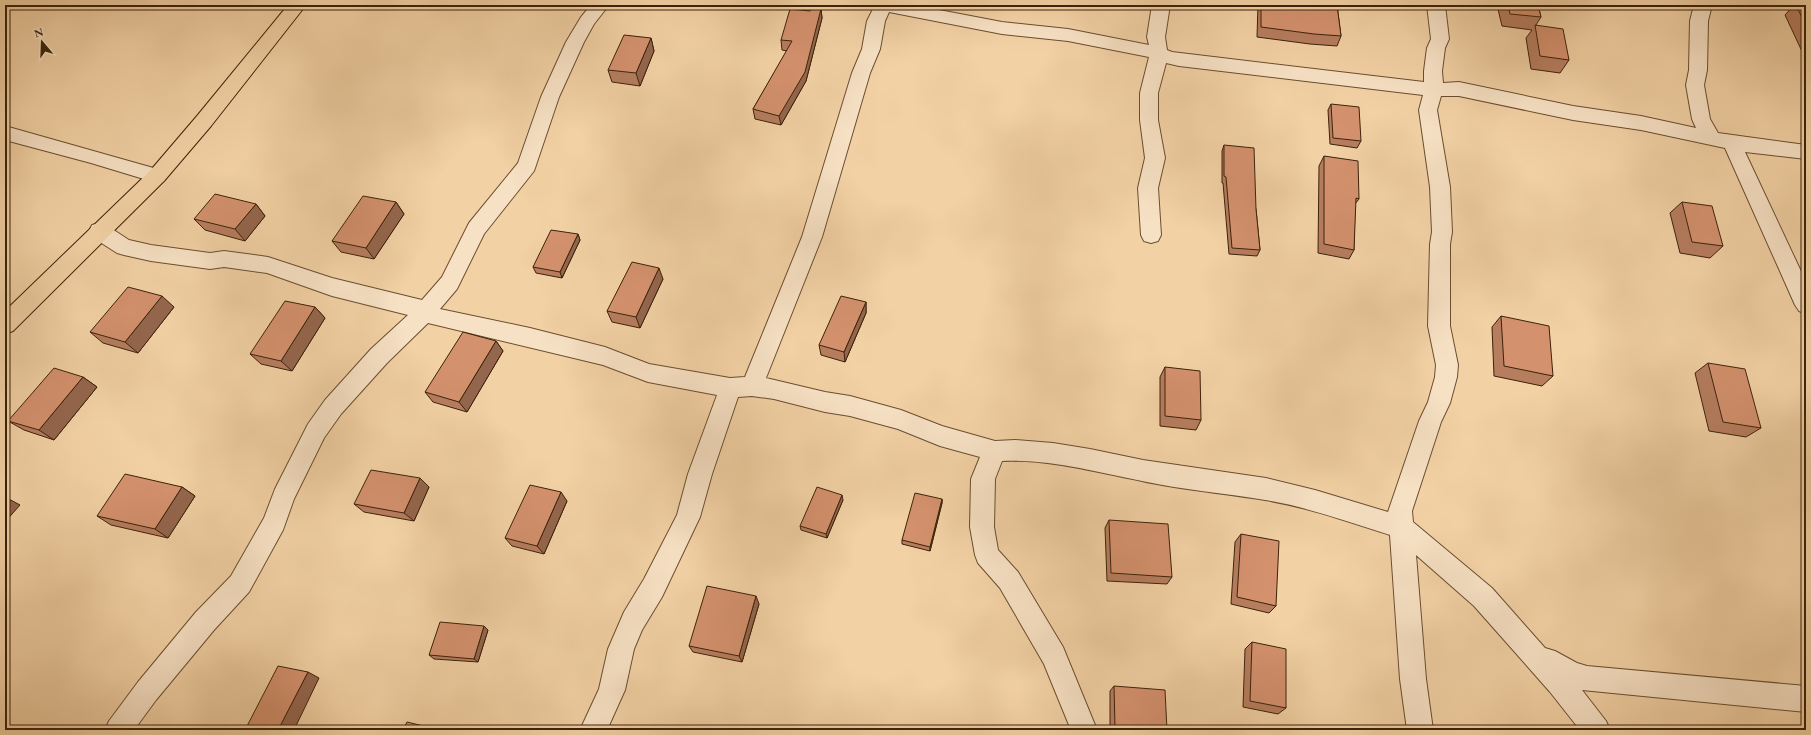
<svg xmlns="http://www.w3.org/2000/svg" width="1811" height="735" font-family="'EB Garamond',serif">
	<rect width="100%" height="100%" fill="#f2d1a4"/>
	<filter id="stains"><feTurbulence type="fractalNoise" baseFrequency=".005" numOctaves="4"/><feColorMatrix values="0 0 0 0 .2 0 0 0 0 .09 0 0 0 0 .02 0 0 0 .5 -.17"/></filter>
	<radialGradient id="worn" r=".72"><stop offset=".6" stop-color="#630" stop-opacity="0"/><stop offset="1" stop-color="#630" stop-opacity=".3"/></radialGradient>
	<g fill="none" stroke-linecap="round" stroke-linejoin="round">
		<g stroke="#6a4e30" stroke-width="2">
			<g id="minor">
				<path d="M 591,5 L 609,5 L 594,24 L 584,42 L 559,97 L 534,171 L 484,234 L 457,289 L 440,309 L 530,328 L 605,347 L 649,364 L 730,378 L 745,377 L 802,237 L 852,73 L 862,49 L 867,21 L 874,7 L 873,5 L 913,5 L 1002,22 L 1068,29 L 1149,45 L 1147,37 L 1152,5 L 1170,5 L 1165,37 L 1167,50 L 1172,52 L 1424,82 L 1424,71 L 1427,48 L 1431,39 L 1427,5 L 1445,5 L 1449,39 L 1445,48 L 1442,71 L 1443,83 L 1459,82 L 1573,106 L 1641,116 L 1696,128 L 1692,119 L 1686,85 L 1689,70 L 1690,21 L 1694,5 L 1712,5 L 1708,21 L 1707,70 L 1704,85 L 1710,119 L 1718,133 L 1806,145 L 1806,159 L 1745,152 L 1806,282 L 1806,314 L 1799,311 L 1795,305 L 1725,148 L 1641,130 L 1573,120 L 1459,96 L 1441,96 L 1437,110 L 1450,187 L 1452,232 L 1450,244 L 1450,326 L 1458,365 L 1457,377 L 1450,403 L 1441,422 L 1412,511 L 1413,522 L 1492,588 L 1545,648 L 1555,651 L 1577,663 L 1587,666 L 1806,686 L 1806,712 L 1582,690 L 1606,721 L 1610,730 L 1580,730 L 1550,692 L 1474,606 L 1416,555 L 1426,679 L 1433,730 L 1407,730 L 1400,679 L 1390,535 C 1349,522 1307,507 1265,500 C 1224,493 1182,490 1142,481 C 1096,472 1050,459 1002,461 L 995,479 L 994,527 L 998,550 L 1018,572 L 1063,647 L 1097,730 L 1071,730 L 1044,664 L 1000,588 L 978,563 L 975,555 L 970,527 L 971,479 L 980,457 L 940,446 L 898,429 L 850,416 L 825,412 L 774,399 L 752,396 L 738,397 L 712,474 L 700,517 L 662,597 L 642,630 L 634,649 L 625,690 L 607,730 L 580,730 L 599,689 L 608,649 L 624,612 L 644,579 L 677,515 L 688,474 L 717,395 L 648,382 L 603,365 L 428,323 L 387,363 L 341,414 L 324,438 L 294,499 L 283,530 L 249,592 L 214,630 L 156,700 L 134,730 L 105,730 L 109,721 L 138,682 L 196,612 L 231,576 L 264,518 L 275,489 L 308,424 L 325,400 L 371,349 L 408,315 L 332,296 L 267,273 L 224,267 L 210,269 L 151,261 L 124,255 L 117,253 L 92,237 L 89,231 L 92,225 L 99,223 L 106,225 L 129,240 L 151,245 L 210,253 L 224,251 L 268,257 L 332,278 L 422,300 L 442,277 L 469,223 L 518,163 L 541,97 L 566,42 L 581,17 ZM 889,12 L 1002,34 L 1068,41 L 1149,57 L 1140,93 L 1140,120 L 1145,158 L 1138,188 L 1141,235 L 1144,241 L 1151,243 L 1158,241 L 1161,235 L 1158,188 L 1165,158 L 1158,120 L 1158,93 L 1166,63 L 1179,66 L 1423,95 L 1419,110 L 1430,187 L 1432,232 L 1430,244 L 1428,326 L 1436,365 L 1435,377 L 1428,402 L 1419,421 L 1388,512 L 1315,490 L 1266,478 L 1143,460 L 1090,449 L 1053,443 L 1015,440 L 995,441 L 942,426 L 901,410 L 850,396 L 825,392 L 766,378 L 822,237 L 870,73 L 880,49 L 885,21 Z"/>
				<path d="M 5,126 L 157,169 L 164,171 L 167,176 L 164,181 L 157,183 L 91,163 L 5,140 Z"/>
			</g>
		</g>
		<g stroke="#3c220a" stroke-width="2">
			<path id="highway" d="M 288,5 L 306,5 L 211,126 L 164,181 L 13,331 L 5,334 L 5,311 L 150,171 L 197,116 Z"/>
		</g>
		<use href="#minor" fill="#f7e1c4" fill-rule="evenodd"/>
		<use href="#highway" fill="#f2d1a4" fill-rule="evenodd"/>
	</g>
	<g fill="#b67d5f" stroke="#3c220a">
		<path d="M 1258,5 L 1337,5 L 1341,36 L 1337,46 L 1310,44 L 1257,37 Z"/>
		<path d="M 1497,5 L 1538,5 L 1541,17 L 1536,25 L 1569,60 L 1560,73 L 1531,69 L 1526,38 L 1532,30 L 1502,26 Z"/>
		<path d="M 1794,5 L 1806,5 L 1806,60 L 1785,15 Z"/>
		<path d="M 821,9 L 822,18 L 806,81 L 781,125 L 755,119 L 753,109 L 787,51 L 782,50 L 781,40 L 810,11 Z"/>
		<path d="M 651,38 L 654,51 L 640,86 L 612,82 L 608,70 Z"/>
		<path d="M 1331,104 L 1361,141 L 1357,148 L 1330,144 L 1328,110 Z"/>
		<path d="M 1224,145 L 1256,209 L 1260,250 L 1257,256 L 1229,254 L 1223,183 L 1222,183 L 1222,151 Z"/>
		<path d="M 1324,156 L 1359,199 L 1355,204 L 1354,250 L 1349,259 L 1318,253 L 1319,166 Z"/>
		<path d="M 396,202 L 404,214 L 374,259 L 341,252 L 332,241 Z"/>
		<path d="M 1682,202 L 1723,246 L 1710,258 L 1680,253 L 1670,213 Z"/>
		<path d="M 256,204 L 265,216 L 245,241 L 205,230 L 194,219 Z"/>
		<path d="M 578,234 L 580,240 L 562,278 L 536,273 L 533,267 Z"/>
		<path d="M 663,279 L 640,328 L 612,322 L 607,311 Z"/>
		<path d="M 866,302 L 866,313 L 845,362 L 821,355 L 819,345 Z"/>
		<path d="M 174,307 L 138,353 L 103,343 L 90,332 Z"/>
		<path d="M 315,307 L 325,318 L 292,371 L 261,364 L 250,354 Z"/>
		<path d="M 1501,316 L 1553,376 L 1542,386 L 1494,376 L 1492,327 Z"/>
		<path d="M 496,341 L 503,351 L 467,412 L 433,402 L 425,392 Z"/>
		<path d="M 1708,363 L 1761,428 L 1746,437 L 1709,431 L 1695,373 Z"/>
		<path d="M 1165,367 L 1201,420 L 1196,430 L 1160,426 L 1160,377 Z"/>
		<path d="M 83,377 L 97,387 L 54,440 L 24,430 L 8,421 Z"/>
		<path d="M 182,487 L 195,496 L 168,538 L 111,525 L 97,516 Z"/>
		<path d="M 429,487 L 414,521 L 364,512 L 354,504 Z"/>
		<path d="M 942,499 L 942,503 L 930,551 L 902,544 L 902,540 Z"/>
		<path d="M 843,500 L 827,538 L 801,530 L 800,526 Z"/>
		<path d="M 567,501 L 544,554 L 512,546 L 505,538 Z"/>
		<path d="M 1109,520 L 1172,577 L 1167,584 L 1107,581 L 1105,528 Z"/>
		<path d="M 1241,534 L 1276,606 L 1269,613 L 1231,604 L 1235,542 Z"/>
		<path d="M 759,604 L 742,662 L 693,652 L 689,646 Z"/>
		<path d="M 488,630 L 478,662 L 434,659 L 429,655 Z"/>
		<path d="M 1252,642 L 1286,708 L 1278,714 L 1243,707 L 1245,649 Z"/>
		<path d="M 1114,686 L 1167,730 L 1110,730 L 1110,691 Z"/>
	</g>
	<g fill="#94664d" stroke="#3c220a">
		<path d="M 821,9 L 822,18 L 806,81 L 781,125 L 779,116 Z"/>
		<path d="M 651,38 L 654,51 L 640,86 L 636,73 Z"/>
		<path d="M 396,202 L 404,214 L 374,259 L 366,248 Z"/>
		<path d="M 256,204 L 265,216 L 245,241 L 235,229 Z"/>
		<path d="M 578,234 L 580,240 L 562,278 L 560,272 Z"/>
		<path d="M 659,268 L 663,279 L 640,328 L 636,317 Z"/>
		<path d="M 162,296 L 174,307 L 138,353 L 125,342 Z"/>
		<path d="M 866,302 L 866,313 L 845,362 L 844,352 Z"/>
		<path d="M 315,307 L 325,318 L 292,371 L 281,361 Z"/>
		<path d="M 496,341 L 503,351 L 467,412 L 459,402 Z"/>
		<path d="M 83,377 L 97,387 L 54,440 L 39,430 Z"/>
		<path d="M 420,478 L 429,487 L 414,521 L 404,513 Z"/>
		<path d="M 182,487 L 195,496 L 168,538 L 155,529 Z"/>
		<path d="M 561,492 L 567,501 L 544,554 L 537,546 Z"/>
		<path d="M 842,495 L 843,500 L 827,538 L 826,534 Z"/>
		<path d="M 5,497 L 20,505 L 5,522 Z"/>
		<path d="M 942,499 L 942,503 L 930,551 L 930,547 Z"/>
		<path d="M 756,596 L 759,604 L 742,662 L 739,656 Z"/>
		<path d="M 484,626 L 488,630 L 478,662 L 474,659 Z"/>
		<path d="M 308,672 L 319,678 L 294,730 L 278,730 Z"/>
	</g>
	<g fill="#d4916e" stroke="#3c220a">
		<path d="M 813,5 L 821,9 L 805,72 L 779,116 L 753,109 L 792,41 L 781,40 L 790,9 L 810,11 Z"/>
		<path d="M 1261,5 L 1337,5 L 1341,36 L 1314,34 L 1261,27 Z"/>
		<path d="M 1508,5 L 1538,5 L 1541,17 L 1510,14 Z"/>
		<path d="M 1796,5 L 1806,5 L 1806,26 Z"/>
		<path d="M 1535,25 L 1563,29 L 1569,60 L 1540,56 Z"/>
		<path d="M 624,35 L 651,38 L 636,73 L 608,70 Z"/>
		<path d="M 1331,104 L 1359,107 L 1361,141 L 1333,138 Z"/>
		<path d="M 1224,145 L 1254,148 L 1256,209 L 1260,250 L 1232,248 L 1226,177 L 1224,176 Z"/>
		<path d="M 1324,156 L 1358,161 L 1359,199 L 1356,198 L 1354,250 L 1324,244 Z"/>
		<path d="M 215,194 L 256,204 L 235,229 L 194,219 Z"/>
		<path d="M 363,196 L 396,202 L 366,248 L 332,241 Z"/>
		<path d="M 1682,202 L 1712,206 L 1723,246 L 1692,242 Z"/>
		<path d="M 551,230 L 578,234 L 560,272 L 533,267 Z"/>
		<path d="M 632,262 L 659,268 L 636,317 L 607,311 Z"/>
		<path d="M 128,287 L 162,296 L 125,342 L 90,332 Z"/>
		<path d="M 841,296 L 866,302 L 844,352 L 819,345 Z"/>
		<path d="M 285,301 L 315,307 L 281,361 L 250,354 Z"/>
		<path d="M 1501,316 L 1549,326 L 1553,376 L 1504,366 Z"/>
		<path d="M 463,332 L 496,341 L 459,402 L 425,392 Z"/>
		<path d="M 1708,363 L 1745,369 L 1761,428 L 1723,422 Z"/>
		<path d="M 1165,367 L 1200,371 L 1201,420 L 1165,416 Z"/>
		<path d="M 54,368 L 83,377 L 39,430 L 8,421 Z"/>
		<path d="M 371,470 L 420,478 L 404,513 L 354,504 Z"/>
		<path d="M 125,474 L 182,487 L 155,529 L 97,516 Z"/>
		<path d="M 530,485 L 561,492 L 537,546 L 505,538 Z"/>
		<path d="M 817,487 L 842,495 L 826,534 L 800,526 Z"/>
		<path d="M 915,493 L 942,499 L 930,547 L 902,540 Z"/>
		<path d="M 1109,520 L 1168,524 L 1172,577 L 1111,573 Z"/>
		<path d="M 1241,534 L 1279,541 L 1276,606 L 1237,597 Z"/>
		<path d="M 707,586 L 756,596 L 739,656 L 689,646 Z"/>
		<path d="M 440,622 L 484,626 L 474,659 L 429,655 Z"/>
		<path d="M 1252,642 L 1286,649 L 1286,708 L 1250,701 Z"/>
		<path d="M 278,666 L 308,672 L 278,730 L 245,730 Z"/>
		<path d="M 1114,686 L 1165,690 L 1167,730 L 1120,730 L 1120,728 L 1115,728 Z"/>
		<path d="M 407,722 L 440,730 L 403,730 Z"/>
	</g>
	<rect width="1811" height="735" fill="none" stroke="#f2d1a4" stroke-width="20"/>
	<rect x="6" y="6" width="1799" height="723" fill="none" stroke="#3c220a" stroke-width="2"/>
	<rect x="10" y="10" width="1791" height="715" fill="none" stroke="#3c220a"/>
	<g transform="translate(42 42) rotate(341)" stroke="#f7e1c4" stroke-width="3" paint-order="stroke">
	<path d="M0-3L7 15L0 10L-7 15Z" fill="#3c220a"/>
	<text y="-6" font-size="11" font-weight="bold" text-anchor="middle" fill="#3c220a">N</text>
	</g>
	<rect width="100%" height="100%" filter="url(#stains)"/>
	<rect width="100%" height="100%" fill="url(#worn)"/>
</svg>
